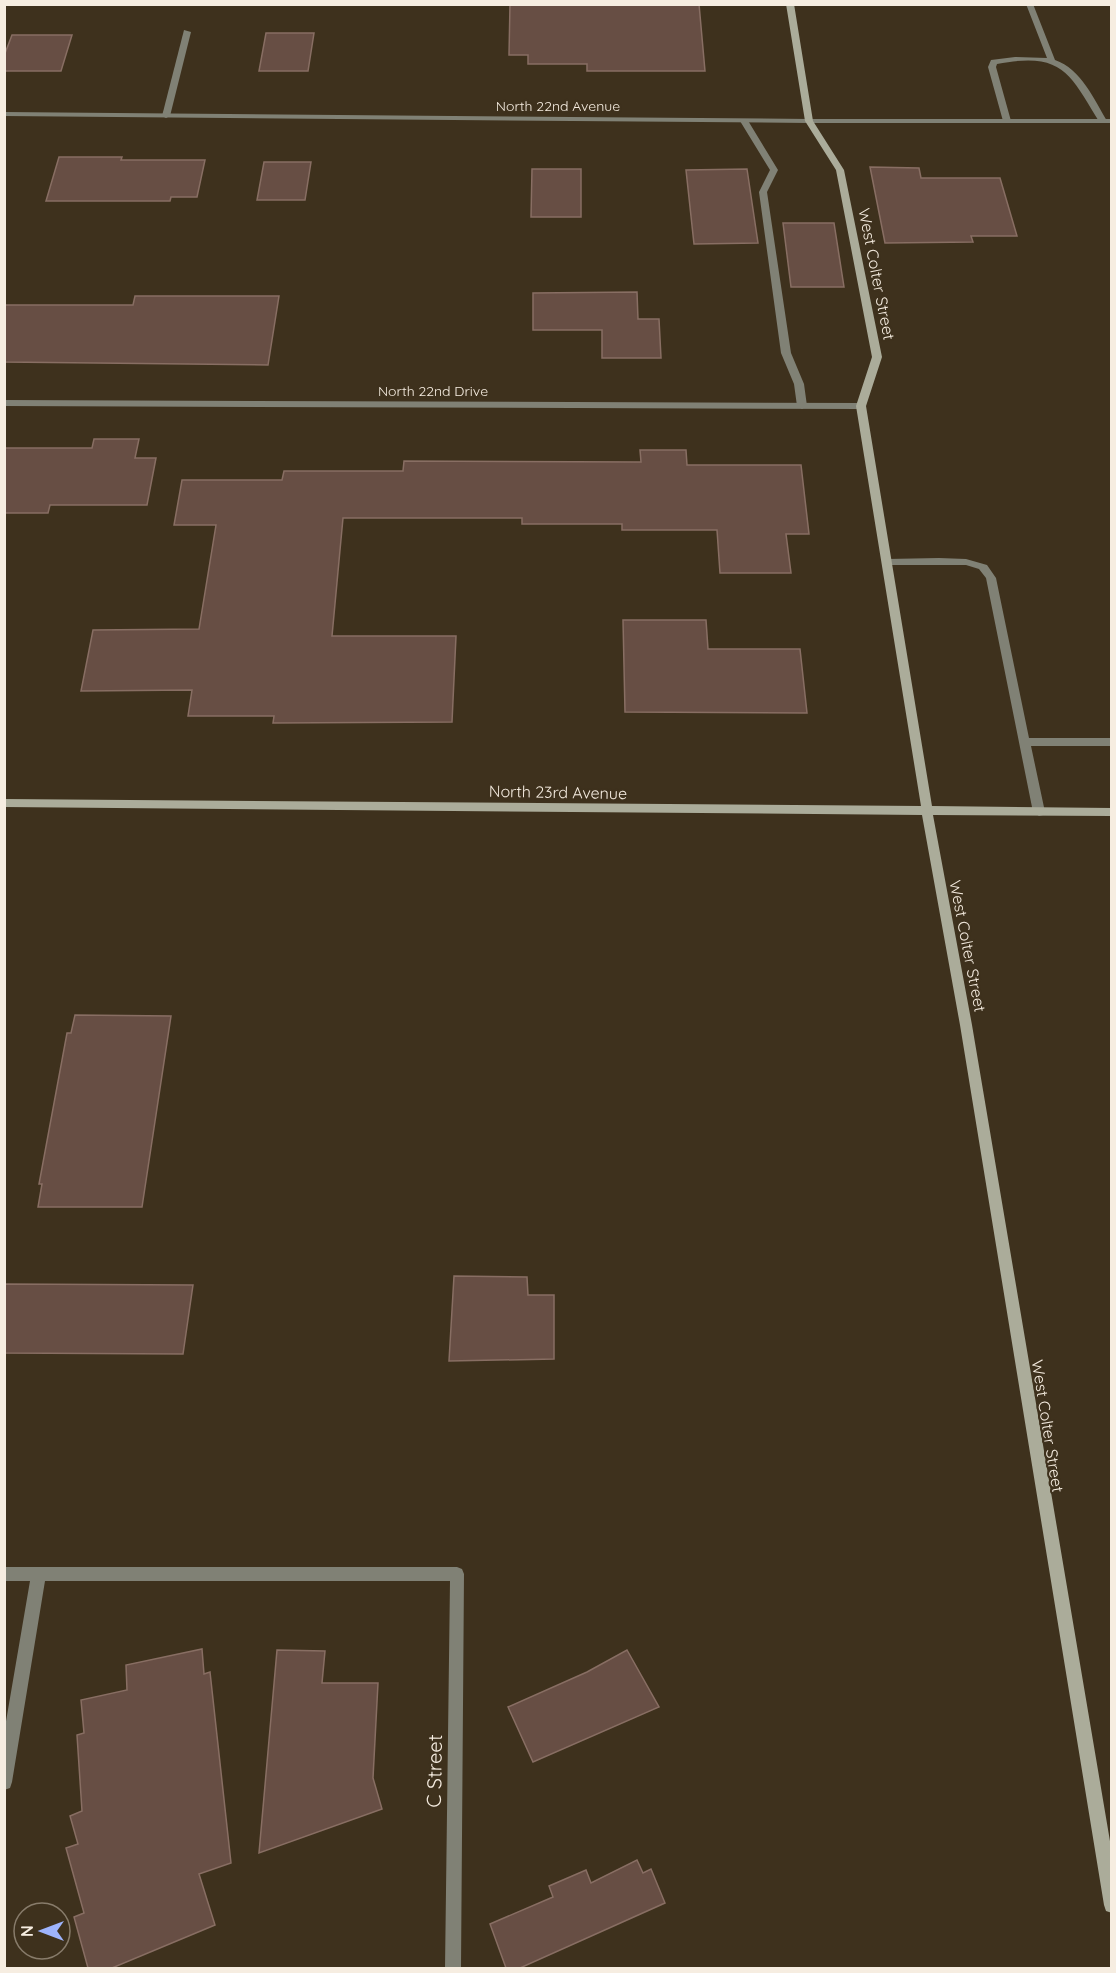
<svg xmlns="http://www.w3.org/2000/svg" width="1116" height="1973" font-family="Quicksand,sans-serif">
	<rect width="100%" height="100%" fill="#3e311d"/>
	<g fill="#674e44" stroke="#886e63" stroke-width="1.5">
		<path d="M 510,4 L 699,4 L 705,71 L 587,71 L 587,64 L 528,64 L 528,55 L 509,55 Z"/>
		<path d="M 266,33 L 314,33 L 308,71 L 259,71 Z"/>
		<path d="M 12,35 L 72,35 L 61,71 L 4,71 L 4,56 Z"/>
		<path d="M 59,157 L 122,157 L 121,160 L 205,160 L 197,197 L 171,197 L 170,201 L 46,201 Z"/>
		<path d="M 264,162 L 311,162 L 305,200 L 257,200 Z"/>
		<path d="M 870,167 L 919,168 L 921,178 L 1000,178 L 1017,236 L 971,236 L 973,242 L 885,243 Z"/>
		<path d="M 532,169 L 581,169 L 581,217 L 531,217 Z"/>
		<path d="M 747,169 L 758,243 L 694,244 L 686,170 Z"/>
		<path d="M 783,223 L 834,223 L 844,287 L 791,287 Z"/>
		<path d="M 637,292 L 638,319 L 659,319 L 661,358 L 602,358 L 602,330 L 533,330 L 533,293 Z"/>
		<path d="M 135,296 L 279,296 L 268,365 L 4,362 L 4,305 L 133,305 Z"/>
		<path d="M 94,439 L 139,439 L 135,458 L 156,458 L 147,505 L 50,505 L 48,513 L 4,513 L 4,448 L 92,448 Z"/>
		<path d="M 640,450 L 686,450 L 687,465 L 801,465 L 809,534 L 786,534 L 791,573 L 720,573 L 717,530 L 622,530 L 622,524 L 522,524 L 522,518 L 343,518 L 332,636 L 456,636 L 452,722 L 273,723 L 274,716 L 188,716 L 192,690 L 81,691 L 93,630 L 199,629 L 216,525 L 174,525 L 182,480 L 282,480 L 284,471 L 403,471 L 404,461 L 641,462 Z"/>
		<path d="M 623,620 L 706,620 L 708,649 L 800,649 L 807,713 L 625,712 Z"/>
		<path d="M 75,1015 L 171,1016 L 142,1207 L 38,1207 L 42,1184 L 39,1184 L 67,1033 L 71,1033 Z"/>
		<path d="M 454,1276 L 527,1277 L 528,1295 L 554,1295 L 554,1359 L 449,1361 Z"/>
		<path d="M 4,1284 L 193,1285 L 183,1354 L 4,1353 Z"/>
		<path d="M 202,1649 L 204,1674 L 210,1672 L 231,1863 L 199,1874 L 215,1925 L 112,1968 L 88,1968 L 74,1917 L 84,1913 L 66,1848 L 78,1844 L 70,1816 L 82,1811 L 77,1735 L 84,1733 L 81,1700 L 127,1690 L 126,1665 Z"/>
		<path d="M 277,1650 L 325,1651 L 322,1683 L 378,1683 L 373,1778 L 382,1809 L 259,1853 Z"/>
		<path d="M 627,1650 L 659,1707 L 533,1762 L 508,1707 L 587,1672 Z"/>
		<path d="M 637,1860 L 643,1873 L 651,1869 L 665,1903 L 520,1968 L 506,1968 L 490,1924 L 553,1897 L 549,1886 L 586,1870 L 591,1883 Z"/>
	</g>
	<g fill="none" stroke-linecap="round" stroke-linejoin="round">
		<g fill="#808175" fill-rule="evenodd">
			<path d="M 1026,4 L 1033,4 L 1055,60 C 1081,69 1094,99 1107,121 L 1106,123 L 1100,123 C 1070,74 1063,51 997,64 L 996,67 L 1011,121 L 1007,123 L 1003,121 L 988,67 L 991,60 L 1015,57 L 1047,58 Z"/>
			<path d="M 184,30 L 191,32 L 170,116 L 166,118 L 162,116 Z"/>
			<path d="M 741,119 L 747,119 L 778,170 L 767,192 L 791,353 L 804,384 L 807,406 L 802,409 L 797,406 L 794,384 L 781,353 L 759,192 L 770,170 L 740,121 Z"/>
			<path d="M 939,558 L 966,559 L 987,565 L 996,578 L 1029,738 L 1112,738 L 1112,746 L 1031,746 L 1045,812 L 1043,815 L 1039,816 L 1033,812 L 986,578 L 979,569 L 966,565 L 887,565 L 882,562 L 887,559 Z"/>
			<path d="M 4,1567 L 457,1567 L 462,1569 L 464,1574 L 461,1968 L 445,1968 L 450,1581 L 45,1581 L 12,1782 L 10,1788 L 4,1790 L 4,1733 L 30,1581 L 4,1581 Z"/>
		</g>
		<g fill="#808175" fill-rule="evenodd">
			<path d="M 4,112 L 809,119 L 1112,119 L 1112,123 L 809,123 L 4,116 Z"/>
			<path d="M 4,400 L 861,403 L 866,406 L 861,409 L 4,406 Z"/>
		</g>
		<path fill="#abac9a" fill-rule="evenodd" d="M 786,4 L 794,4 L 813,121 L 844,170 L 882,357 L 866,406 L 932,806 L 1112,808 L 1112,816 L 933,815 L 972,1025 L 1112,1853 L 1112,1913 L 1106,1911 L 1104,1905 L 960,1025 L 922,815 L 4,807 L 4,799 L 921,806 L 856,406 L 872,357 L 836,170 L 805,121 Z"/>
	</g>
	<g text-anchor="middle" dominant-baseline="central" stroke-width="4.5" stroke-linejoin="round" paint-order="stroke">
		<g font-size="14" fill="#f6ede1" stroke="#3e311d">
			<text x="558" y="106">North 22nd Avenue</text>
			<text x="433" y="391">North 22nd Drive</text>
		</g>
		<g font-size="16" fill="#f6ede1" stroke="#3e311d">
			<text transform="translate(877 274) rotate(79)">West Colter Street</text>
			<text transform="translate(558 792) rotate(1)">North 23rd Avenue</text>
			<text transform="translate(968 946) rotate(79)">West Colter Street</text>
			<text transform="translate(1048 1426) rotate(81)">West Colter Street</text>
		</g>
		<g font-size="20" fill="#f6ede1" stroke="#3e311d">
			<text transform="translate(434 1771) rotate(-89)">C Street</text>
		</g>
	</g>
	<rect width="1116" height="1973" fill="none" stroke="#f6ede1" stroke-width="12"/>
	<g transform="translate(42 1931) rotate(270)"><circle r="28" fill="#3e311d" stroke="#887c6b" stroke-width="1.5"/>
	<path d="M0-4.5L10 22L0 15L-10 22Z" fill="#9eb4fd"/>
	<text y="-9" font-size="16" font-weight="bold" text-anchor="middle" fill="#f6ede1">N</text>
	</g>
</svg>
